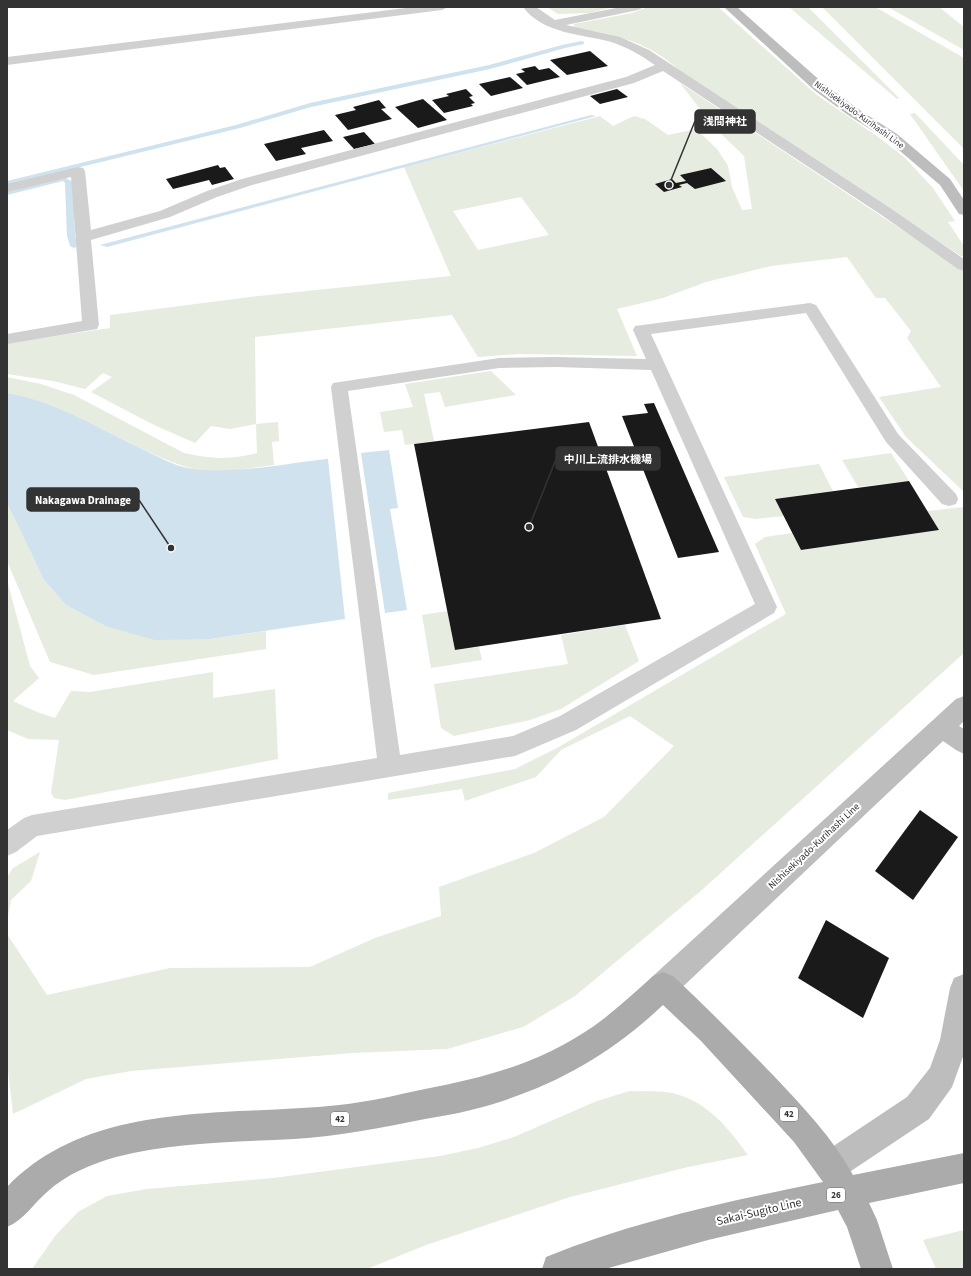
<svg xmlns="http://www.w3.org/2000/svg" width="971" height="1276" font-family="'Source Sans 3','Noto Sans JP',sans-serif">
	<rect width="100%" height="100%" fill="#fff"/>
	<g fill="#e6ecdf" fill-rule="evenodd">
		<path d="M 547,7 L 613,7 L 590,13 L 558,14 Z"/>
		<path d="M 648,7 L 718,7 L 817,95 L 881,139 L 905,158 L 933,188 L 955,221 L 948,222 L 964,246 L 964,256 L 961,256 L 680,71 C 645,39 618,37 574,27 L 574,24 L 632,13 Z"/>
		<path d="M 789,7 L 808,7 L 899,98 L 897,99 Z"/>
		<path d="M 822,7 L 875,7 L 964,58 L 964,149 Z"/>
		<path d="M 888,7 L 939,7 L 964,27 L 964,50 Z"/>
		<path d="M 680,83 L 964,271 L 964,492 L 906,437 L 879,397 L 941,387 L 907,338 L 911,331 L 885,298 L 876,298 L 847,257 L 771,266 L 706,282 L 663,298 L 617,309 L 637,356 L 518,354 L 478,357 L 452,315 L 255,337 L 256,424 L 278,422 L 279,441 L 272,442 L 274,465 C 252,467 226,474 204,471 C 174,466 149,452 122,439 C 83,420 50,403 7,393 L 7,377 L 41,384 L 74,395 L 184,453 C 209,459 232,460 257,453 L 256,424 L 230,429 L 211,426 L 195,443 L 154,425 L 91,392 L 112,377 L 103,373 L 85,389 L 53,381 L 7,374 L 7,343 L 110,328 L 110,315 L 250,297 L 451,276 L 404,167 L 600,116 L 613,126 L 634,116 L 645,119 L 668,135 L 696,129 L 717,149 L 728,166 L 732,187 L 742,210 L 752,209 L 744,156 L 714,127 ZM 521,197 L 549,235 L 478,250 L 453,211 Z"/>
		<path d="M 915,113 L 964,165 L 964,191 L 910,114 Z"/>
		<path d="M 491,371 L 516,395 L 445,407 L 440,392 L 424,394 L 434,441 L 405,445 L 402,430 L 384,432 L 380,412 L 413,407 L 405,384 Z"/>
		<path d="M 891,453 L 909,481 L 858,487 L 842,460 Z"/>
		<path d="M 819,464 L 833,491 L 775,499 L 784,516 L 756,519 L 743,517 L 724,477 Z"/>
		<path d="M 7,503 L 44,580 L 66,605 L 105,626 L 210,639 L 266,631 L 266,649 L 94,675 L 50,662 L 7,561 Z"/>
		<path d="M 964,507 L 964,653 L 703,889 L 575,996 L 523,1027 L 447,1049 L 353,1053 L 131,1071 L 86,1079 L 13,1114 L 7,1062 L 7,934 L 47,995 L 170,968 L 310,967 L 375,938 L 441,916 L 439,887 L 534,853 L 604,817 L 674,746 L 630,716 L 561,750 L 536,777 L 465,801 L 462,789 L 388,800 L 388,793 L 515,769 L 557,748 L 786,614 L 755,544 L 765,537 L 792,533 L 801,550 L 939,530 L 928,511 Z"/>
		<path d="M 7,580 L 30,666 L 39,678 L 13,701 L 37,712 L 55,718 L 71,691 L 90,692 L 213,672 L 213,698 L 275,689 L 278,759 L 65,800 L 54,798 L 51,793 L 59,740 L 28,739 L 7,730 Z"/>
		<path d="M 447,611 L 455,650 L 479,647 L 482,660 L 431,668 L 422,615 Z"/>
		<path d="M 625,625 L 639,661 L 561,709 L 530,720 L 454,736 L 441,728 L 434,684 L 568,664 L 561,635 Z"/>
		<path d="M 40,852 L 31,881 L 11,900 L 7,922 L 7,877 L 13,868 Z"/>
		<path d="M 630,1091 C 644,1092 663,1090 676,1094 C 709,1103 729,1129 748,1155 L 688,1167 L 570,1197 L 426,1245 L 367,1269 L 32,1269 L 55,1236 L 78,1212 L 107,1196 L 147,1189 L 273,1178 L 440,1156 L 478,1148 L 514,1137 L 597,1101 Z"/>
		<path d="M 964,1230 L 964,1269 L 936,1269 L 923,1240 Z"/>
	</g>
	<g fill="#cfe2ee">
		<path d="M 7,393 C 53,401 94,426 136,446 C 151,453 166,462 183,467 C 221,477 287,463 328,459 L 345,619 L 210,639 L 155,640 L 105,626 L 66,605 L 44,580 L 7,503 Z"/>
		<path d="M 389,450 L 398,508 L 390,509 L 407,610 L 385,613 L 361,453 Z"/>
	</g>
	<g fill="none" stroke-linecap="round" stroke-linejoin="round">
		<g fill="#cfe2ee" fill-rule="evenodd">
			<path d="M 582,41 L 584,42 L 584,44 L 565,48 L 490,69 L 311,107 L 240,128 L 7,185 L 7,181 L 236,125 L 310,103 L 489,65 L 562,45 Z"/>
			<path d="M 591,115 L 596,116 L 107,247 L 100,245 Z"/>
			<path d="M 64,177 L 73,182 L 75,236 L 78,246 L 74,248 L 70,246 L 67,236 L 65,183 L 63,181 L 7,195 L 7,191 Z"/>
		</g>
	</g>
	<g fill="#1a1a1a">
		<path d="M 590,51 L 608,66 L 567,75 L 550,60 Z"/>
		<path d="M 535,66 L 539,70 L 549,68 L 560,77 L 527,85 L 516,74 L 525,72 L 521,69 Z"/>
		<path d="M 510,77 L 523,88 L 491,96 L 479,84 Z"/>
		<path d="M 466,89 L 473,96 L 469,97 L 475,103 L 471,104 L 473,106 L 444,113 L 432,100 L 449,96 L 446,94 Z"/>
		<path d="M 617,89 L 628,97 L 600,104 L 590,96 Z"/>
		<path d="M 423,99 L 447,120 L 418,128 L 395,107 Z"/>
		<path d="M 379,100 L 386,108 L 381,109 L 392,119 L 348,130 L 335,115 L 356,110 L 353,107 Z"/>
		<path d="M 324,130 L 333,141 L 301,148 L 306,154 L 276,161 L 264,144 Z"/>
		<path d="M 364,132 L 375,144 L 354,149 L 343,137 Z"/>
		<path d="M 218,165 L 220,168 L 225,167 L 234,179 L 212,185 L 209,180 L 173,189 L 166,179 Z"/>
		<path d="M 711,168 L 726,181 L 695,189 L 687,183 L 679,185 L 682,187 L 664,192 L 655,184 L 672,179 L 676,183 L 686,181 L 680,175 Z"/>
		<path d="M 654,403 L 719,552 L 678,558 L 622,416 L 648,413 L 644,404 Z"/>
		<path d="M 589,422 L 661,619 L 455,650 L 414,444 Z"/>
		<path d="M 909,481 L 939,530 L 801,550 L 775,499 Z"/>
		<path d="M 920,810 L 958,837 L 913,900 L 875,871 Z"/>
		<path d="M 826,920 L 889,958 L 863,1018 L 798,978 Z"/>
	</g>
	<g fill="none" stroke-linecap="round" stroke-linejoin="round">
		<path fill="#d0d0d0" fill-rule="evenodd" d="M 810,303 L 816,305 L 898,434 L 956,494 L 958,499 L 956,504 L 949,506 L 942,504 L 886,442 L 806,313 L 651,334 L 777,607 L 774,613 L 576,730 L 515,756 L 37,836 L 16,852 L 7,856 L 7,830 L 24,818 L 32,815 L 377,758 L 331,387 L 333,383 L 499,358 L 556,357 L 646,359 L 633,330 L 635,326 ZM 556,367 L 651,370 L 755,604 L 560,716 L 513,736 L 400,755 L 348,391 L 499,368 Z"/>
		<g fill="#d0d0d0" fill-rule="evenodd">
			<path d="M 414,7 L 448,7 L 442,10 L 7,65 L 7,57 Z"/>
			<path d="M 523,7 L 536,7 L 555,20 L 621,7 L 644,7 L 638,10 L 566,25 L 620,37 L 649,50 L 890,208 L 964,259 L 964,271 L 958,269 L 880,214 L 663,71 L 634,83 L 252,185 L 217,197 L 170,217 L 91,240 L 99,325 L 97,329 L 7,344 L 7,334 L 82,321 L 71,177 L 7,192 L 7,184 L 78,167 L 83,168 L 85,171 L 91,230 L 160,211 L 207,191 L 242,179 L 626,77 L 655,65 C 642,56 627,47 611,42 C 582,34 543,34 523,7 Z"/>
		</g>
		<g fill="#bdbdbd" fill-rule="evenodd">
			<path d="M 724,7 L 737,7 L 824,84 L 858,109 L 897,134 L 950,179 L 964,200 L 964,215 L 959,214 L 940,185 L 887,140 L 848,115 L 814,90 Z"/>
			<path d="M 964,696 L 964,721 L 959,726 L 964,729 L 964,754 L 956,750 L 943,741 L 673,996 L 663,1000 L 653,996 L 649,986 L 653,976 L 956,699 Z"/>
			<path d="M 964,974 L 964,1054 L 952,1087 L 929,1119 L 842,1177 L 831,1181 L 820,1177 L 816,1166 L 820,1155 L 907,1097 L 930,1068 L 940,1040 L 950,988 L 954,978 Z"/>
		</g>
		<path fill="#ababab" fill-rule="evenodd" d="M 663,972 L 673,976 C 707,1008 740,1041 773,1075 C 803,1107 832,1137 853,1175 L 964,1153 L 964,1183 L 869,1203 L 877,1220 L 893,1269 L 861,1269 L 847,1227 L 838,1210 L 708,1240 L 605,1269 L 542,1269 L 546,1257 C 634,1221 730,1201 823,1182 L 794,1142 L 701,1041 L 663,1005 C 607,1058 546,1091 471,1110 C 456,1114 440,1116 425,1119 C 381,1128 339,1136 294,1139 C 235,1142 174,1142 116,1157 C 91,1164 67,1174 47,1192 C 33,1204 24,1220 7,1227 L 7,1187 C 92,1099 228,1117 339,1105 C 368,1102 397,1095 425,1089 C 488,1077 540,1063 594,1026 C 615,1011 634,993 653,976 Z"/>
	</g>
	<g text-anchor="middle" dominant-baseline="central" stroke-width="4" stroke-linejoin="round" paint-order="stroke">
		<g font-size="9" fill="#333" stroke="#fff">
			<text transform="translate(859 115) rotate(36)">Nishisekiyado-Kurihashi Line</text>
		</g>
		<g fill="#fff" stroke="#707070" stroke-width="1">
			<rect x="780" y="1107" width="18" height="14" rx="3"/>
			<rect x="331" y="1112" width="18" height="14" rx="3"/>
			<rect x="827" y="1188" width="18" height="14" rx="3"/>
		</g>
		<g font-size="9" font-weight="bold" fill="#333">
			<text x="789" y="1114">42</text>
			<text x="340" y="1119">42</text>
			<text x="836" y="1195">26</text>
		</g>
		<g font-size="10" fill="#333" stroke="#fff">
			<text transform="translate(814 846) rotate(-43)">Nishisekiyado-Kurihashi Line</text>
		</g>
		<g font-size="12" fill="#333" stroke="#fff">
			<text transform="translate(759 1212) rotate(-13)">Sakai-Sugito Line</text>
		</g>
	</g>
	<path fill="none" stroke="#333" stroke-width="1.5" d="M669 185L695 121M529 527L556 459M171 548L139 500"/>
	<g fill="#333" stroke="#fff" stroke-width="1.5">
		<circle cx="669" cy="185" r="4"/>
		<circle cx="529" cy="527" r="4"/>
		<circle cx="171" cy="548" r="4"/>
	</g>
	<g fill="#333" stroke="#333" stroke-width="1.5">
		<rect x="695" y="110" width="60" height="23" rx="4"/>
		<rect x="556" y="447" width="104" height="23" rx="4"/>
		<rect x="27" y="488" width="112" height="23" rx="4"/>
	</g>
	<g font-size="11" text-anchor="middle" font-weight="bold" fill="#fff">
		<text x="725" y="125">浅間神社</text>
		<text x="608" y="463">中川上流排水機場</text>
		<text x="83" y="504">Nakagawa Drainage</text>
	</g>
	<rect width="971" height="1276" fill="none" stroke="#333333" stroke-width="16"/>
</svg>
